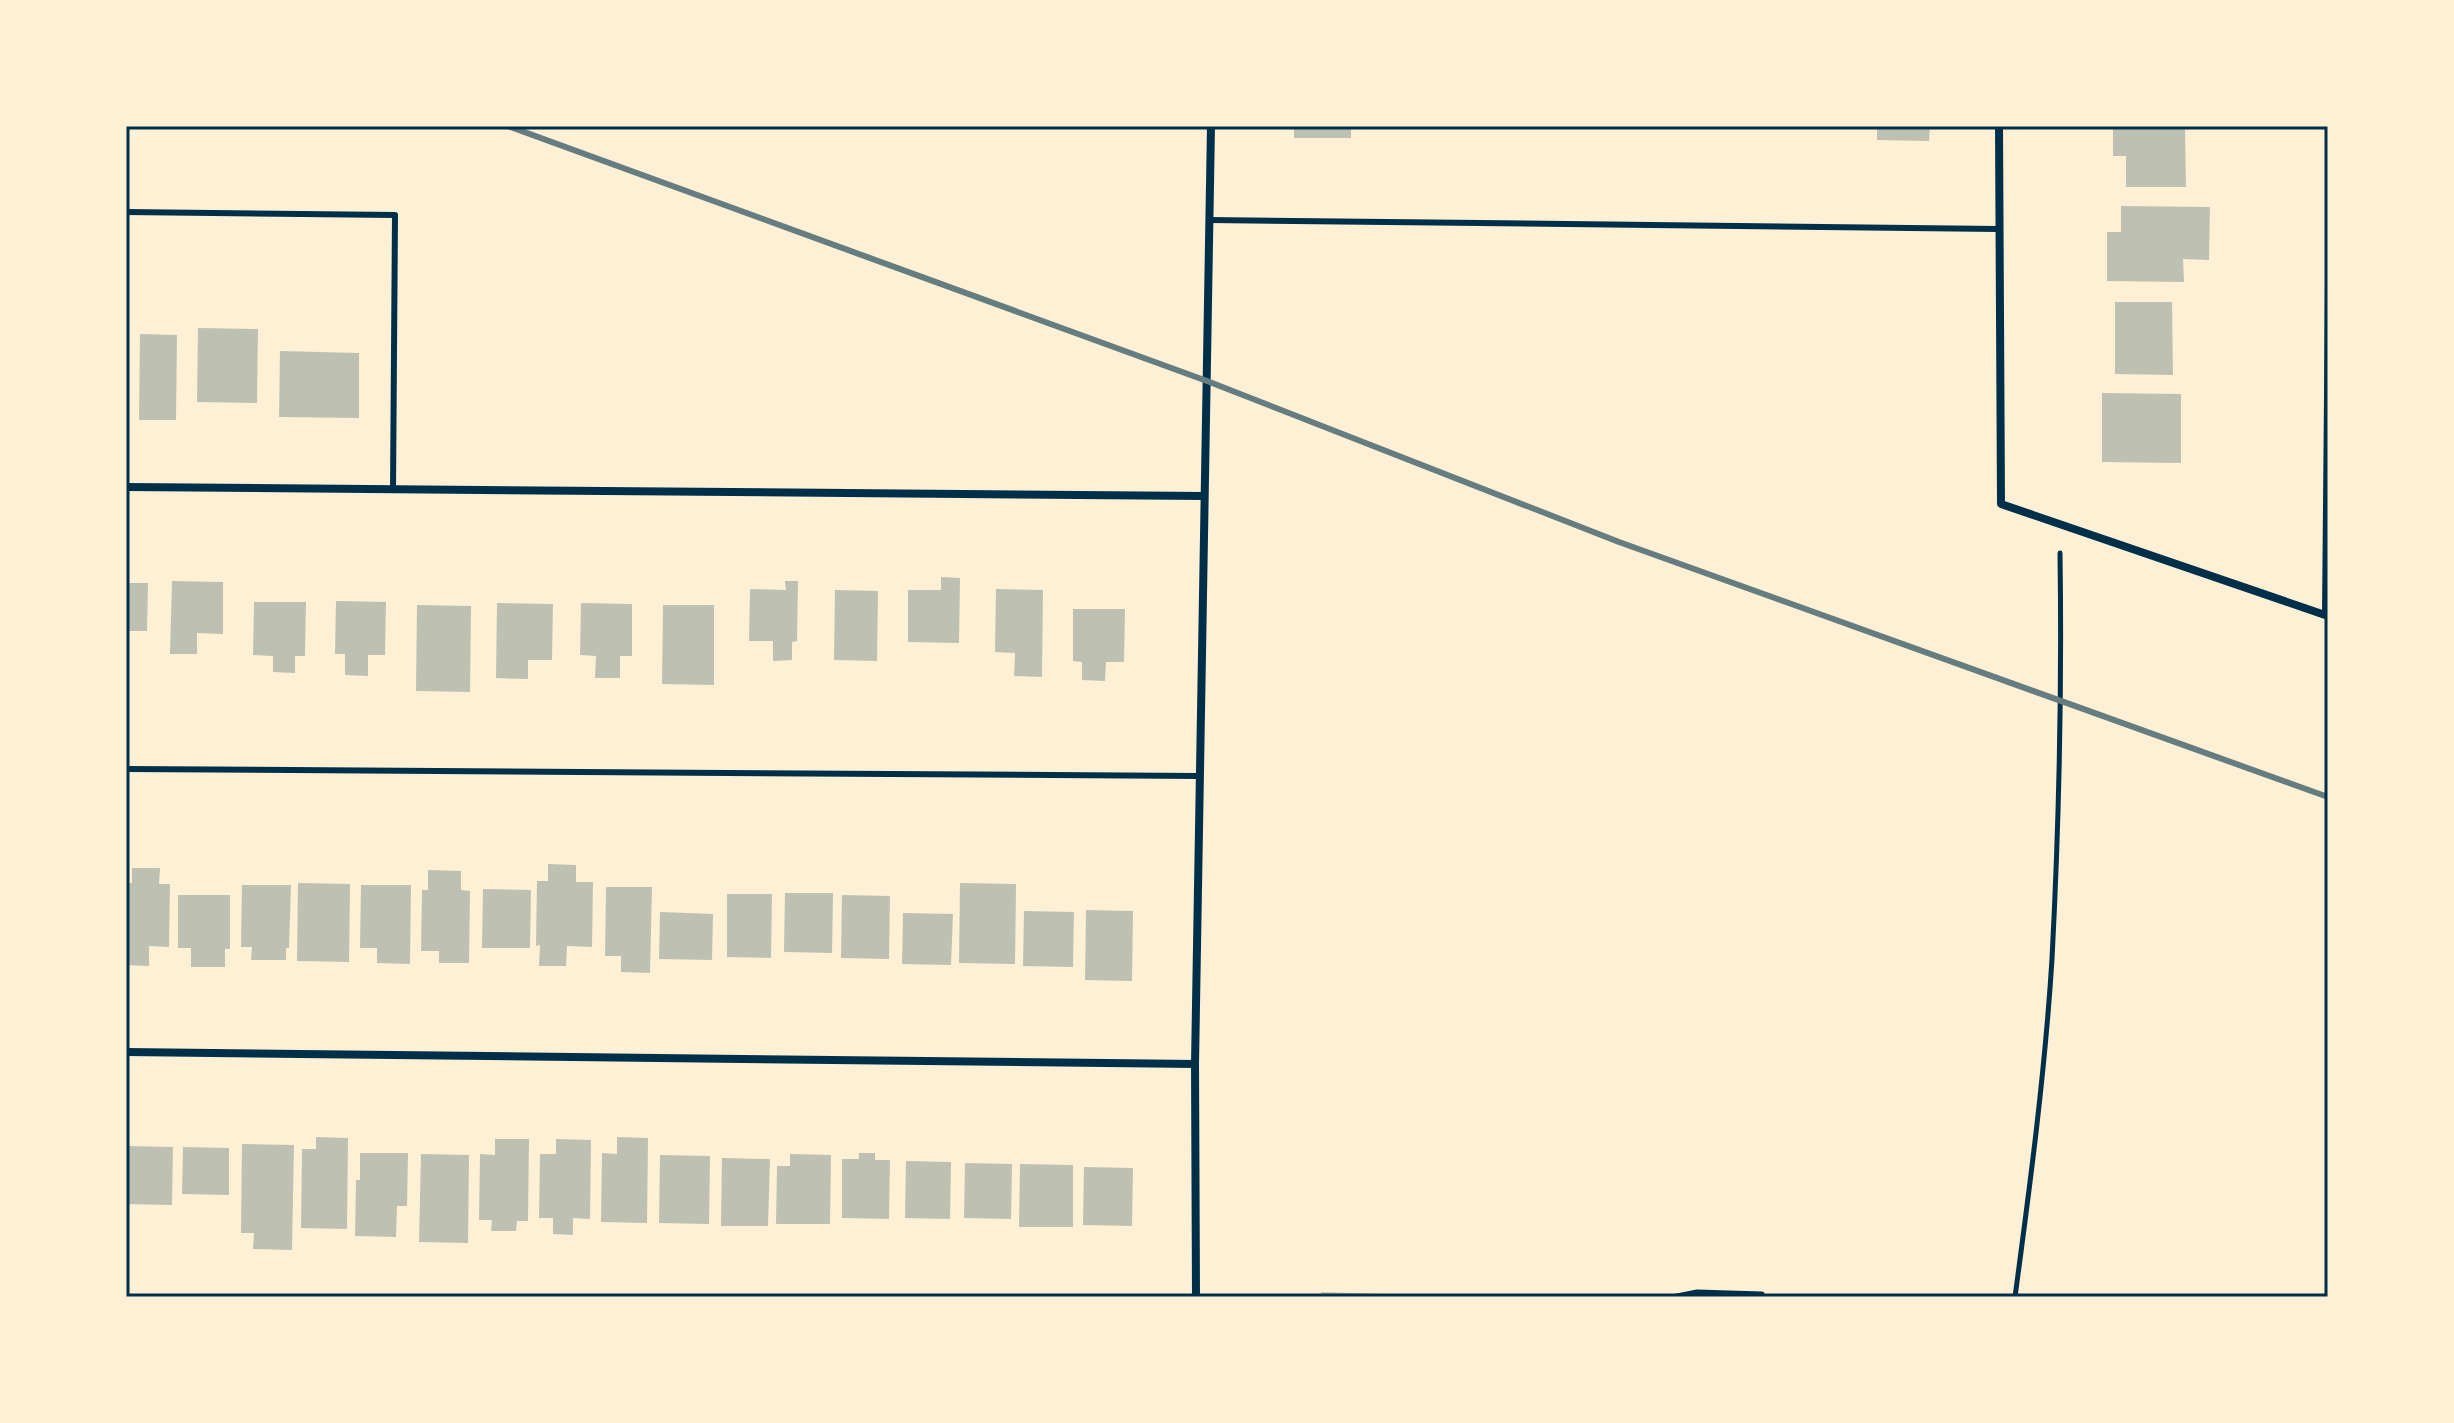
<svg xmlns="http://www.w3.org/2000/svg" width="2454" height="1423" font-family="Poppins,sans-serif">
	<rect width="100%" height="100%" fill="#fdf0d5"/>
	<g fill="#bec0b2">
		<rect x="1294" y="126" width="57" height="12"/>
		<path d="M 1877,126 L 1930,126 L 1929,141 L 1877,140 Z"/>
		<path d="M 2113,126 L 2185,126 L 2186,187 L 2126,187 L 2126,156 L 2113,156 Z"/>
		<path d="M 2121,206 L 2210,207 L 2209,260 L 2183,259 L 2184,282 L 2107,281 L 2107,232 L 2121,232 Z"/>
		<path d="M 2115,302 L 2172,302 L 2173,375 L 2115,374 Z"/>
		<path d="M 198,328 L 258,329 L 257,403 L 197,402 Z"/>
		<path d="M 140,334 L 177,335 L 176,420 L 139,420 Z"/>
		<path d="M 280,351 L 359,353 L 359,418 L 279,417 Z"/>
		<path d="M 2102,393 L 2181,394 L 2181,463 L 2102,462 Z"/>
		<path d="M 941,577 L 960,578 L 959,643 L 908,642 L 908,590 L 941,590 Z"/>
		<path d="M 172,581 L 223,582 L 223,634 L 197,633 L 197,654 L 170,654 Z"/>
		<path d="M 785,581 L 798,581 L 797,641 L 792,642 L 792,660 L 773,661 L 773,641 L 749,641 L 750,589 L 786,590 Z"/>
		<path d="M 126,583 L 148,583 L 147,631 L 126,631 Z"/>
		<path d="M 996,589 L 1043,590 L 1042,677 L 1014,676 L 1015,653 L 995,652 Z"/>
		<path d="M 835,590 L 878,591 L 877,661 L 834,660 Z"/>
		<path d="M 336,601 L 386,602 L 385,655 L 368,655 L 368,676 L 345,675 L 345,654 L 335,654 Z"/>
		<path d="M 254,602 L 306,602 L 305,656 L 295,656 L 295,673 L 273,672 L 273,656 L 253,655 Z"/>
		<path d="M 497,603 L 553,604 L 552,660 L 528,660 L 528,679 L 496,678 Z"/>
		<path d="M 581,603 L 632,604 L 632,656 L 620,656 L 620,678 L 595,678 L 596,656 L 580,655 Z"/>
		<path d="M 417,605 L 471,606 L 470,692 L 416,691 Z"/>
		<path d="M 663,605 L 714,605 L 714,685 L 662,684 Z"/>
		<path d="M 1073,609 L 1125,609 L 1124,662 L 1106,662 L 1105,681 L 1082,680 L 1082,662 L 1073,661 Z"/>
		<path d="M 548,864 L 576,865 L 576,882 L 593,882 L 592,947 L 567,946 L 566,966 L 539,966 L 540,945 L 536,946 L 537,881 L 548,881 Z"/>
		<path d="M 132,868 L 160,868 L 159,884 L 170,884 L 169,947 L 149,946 L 149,966 L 126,965 L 126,883 L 132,883 Z"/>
		<path d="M 428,870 L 461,871 L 461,890 L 470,891 L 469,963 L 439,963 L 439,951 L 421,951 L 422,890 L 428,890 Z"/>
		<path d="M 298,883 L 350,884 L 349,962 L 297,961 Z"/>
		<path d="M 960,883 L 1016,884 L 1015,964 L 959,963 Z"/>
		<path d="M 242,885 L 291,885 L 289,948 L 286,948 L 286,960 L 251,960 L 252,947 L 241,947 Z"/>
		<path d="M 361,885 L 411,885 L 410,964 L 377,963 L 377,948 L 360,948 Z"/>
		<path d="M 606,887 L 652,887 L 650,973 L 621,972 L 621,956 L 605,956 Z"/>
		<path d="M 483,889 L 531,890 L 530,948 L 482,948 Z"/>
		<path d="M 785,893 L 833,893 L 832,953 L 784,952 Z"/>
		<path d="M 727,894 L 772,894 L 771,958 L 727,957 Z"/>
		<path d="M 178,895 L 230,895 L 230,949 L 225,949 L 225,967 L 191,967 L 191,948 L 178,948 Z"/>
		<path d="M 842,895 L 890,896 L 889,959 L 841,958 Z"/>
		<path d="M 1086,910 L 1133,911 L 1132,981 L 1085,980 Z"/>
		<path d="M 1024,911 L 1074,912 L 1073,967 L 1023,966 Z"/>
		<path d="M 660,912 L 713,914 L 712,960 L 659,959 Z"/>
		<path d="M 903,913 L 953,914 L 951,965 L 902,964 Z"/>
		<path d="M 316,1137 L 348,1138 L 347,1229 L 301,1228 L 302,1149 L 316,1149 Z"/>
		<path d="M 617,1137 L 648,1138 L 647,1223 L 601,1222 L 602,1153 L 617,1154 Z"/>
		<path d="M 495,1139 L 529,1139 L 528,1221 L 517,1221 L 516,1231 L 491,1231 L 492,1220 L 479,1220 L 480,1154 L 495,1155 Z"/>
		<path d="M 556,1139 L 591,1140 L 590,1219 L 573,1218 L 573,1235 L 553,1234 L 553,1218 L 539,1218 L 540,1154 L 556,1154 Z"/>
		<path d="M 242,1144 L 294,1145 L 292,1250 L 253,1249 L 254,1233 L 241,1233 Z"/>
		<path d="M 126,1146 L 173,1147 L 172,1205 L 126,1204 Z"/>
		<path d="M 183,1147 L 229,1148 L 229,1195 L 182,1194 Z"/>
		<path d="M 360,1153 L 408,1153 L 407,1206 L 397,1206 L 396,1237 L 355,1236 L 356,1180 L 360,1180 Z"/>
		<path d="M 859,1153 L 875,1153 L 875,1160 L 890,1160 L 889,1219 L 842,1218 L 842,1159 L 859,1159 Z"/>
		<path d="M 421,1154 L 469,1155 L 468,1243 L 419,1242 Z"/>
		<path d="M 790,1154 L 831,1155 L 830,1224 L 776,1224 L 777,1166 L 790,1166 Z"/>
		<path d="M 660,1155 L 710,1156 L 709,1224 L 659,1223 Z"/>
		<path d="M 722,1158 L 770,1159 L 768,1226 L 721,1226 Z"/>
		<path d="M 906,1161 L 951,1162 L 950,1219 L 905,1218 Z"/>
		<path d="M 965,1163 L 1012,1164 L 1011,1219 L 964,1218 Z"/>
		<path d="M 1020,1164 L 1073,1165 L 1073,1227 L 1019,1227 Z"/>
		<path d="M 1084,1167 L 1133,1168 L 1132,1226 L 1083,1225 Z"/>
		<path d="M 1321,1292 L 1382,1294 L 1382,1297 L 1321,1297 Z"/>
	</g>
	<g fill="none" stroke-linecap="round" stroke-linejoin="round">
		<g stroke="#003049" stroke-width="5">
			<path d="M 1672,1297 L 1697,1292 L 1762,1294"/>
			<path d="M 2015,1297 C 2030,1185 2045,1072 2052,959 C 2059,824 2062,688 2060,553"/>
		</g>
		<g stroke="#003049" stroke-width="6">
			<path d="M 126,212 L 395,215 L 393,490"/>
			<path d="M 1210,220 L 1998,229"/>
			<path d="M 2325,615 L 2328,286"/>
			<path d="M 126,769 L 1199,776"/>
		</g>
		<g stroke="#003049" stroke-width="8">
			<path d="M 1999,126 L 2001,504 L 2328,616"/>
			<path d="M 126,487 L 1204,496"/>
			<path d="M 126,1052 L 1195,1064"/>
			<path d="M 1196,1297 L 1195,1064 L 1211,126"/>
		</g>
		<path stroke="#657d81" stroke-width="6" d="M 508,126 L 1207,381 L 1619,542 L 2328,797"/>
	</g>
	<rect width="2454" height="1423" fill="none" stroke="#fdf0d5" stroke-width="256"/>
	<rect x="128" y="128" width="2198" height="1167" fill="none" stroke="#003049" stroke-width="3"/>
</svg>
